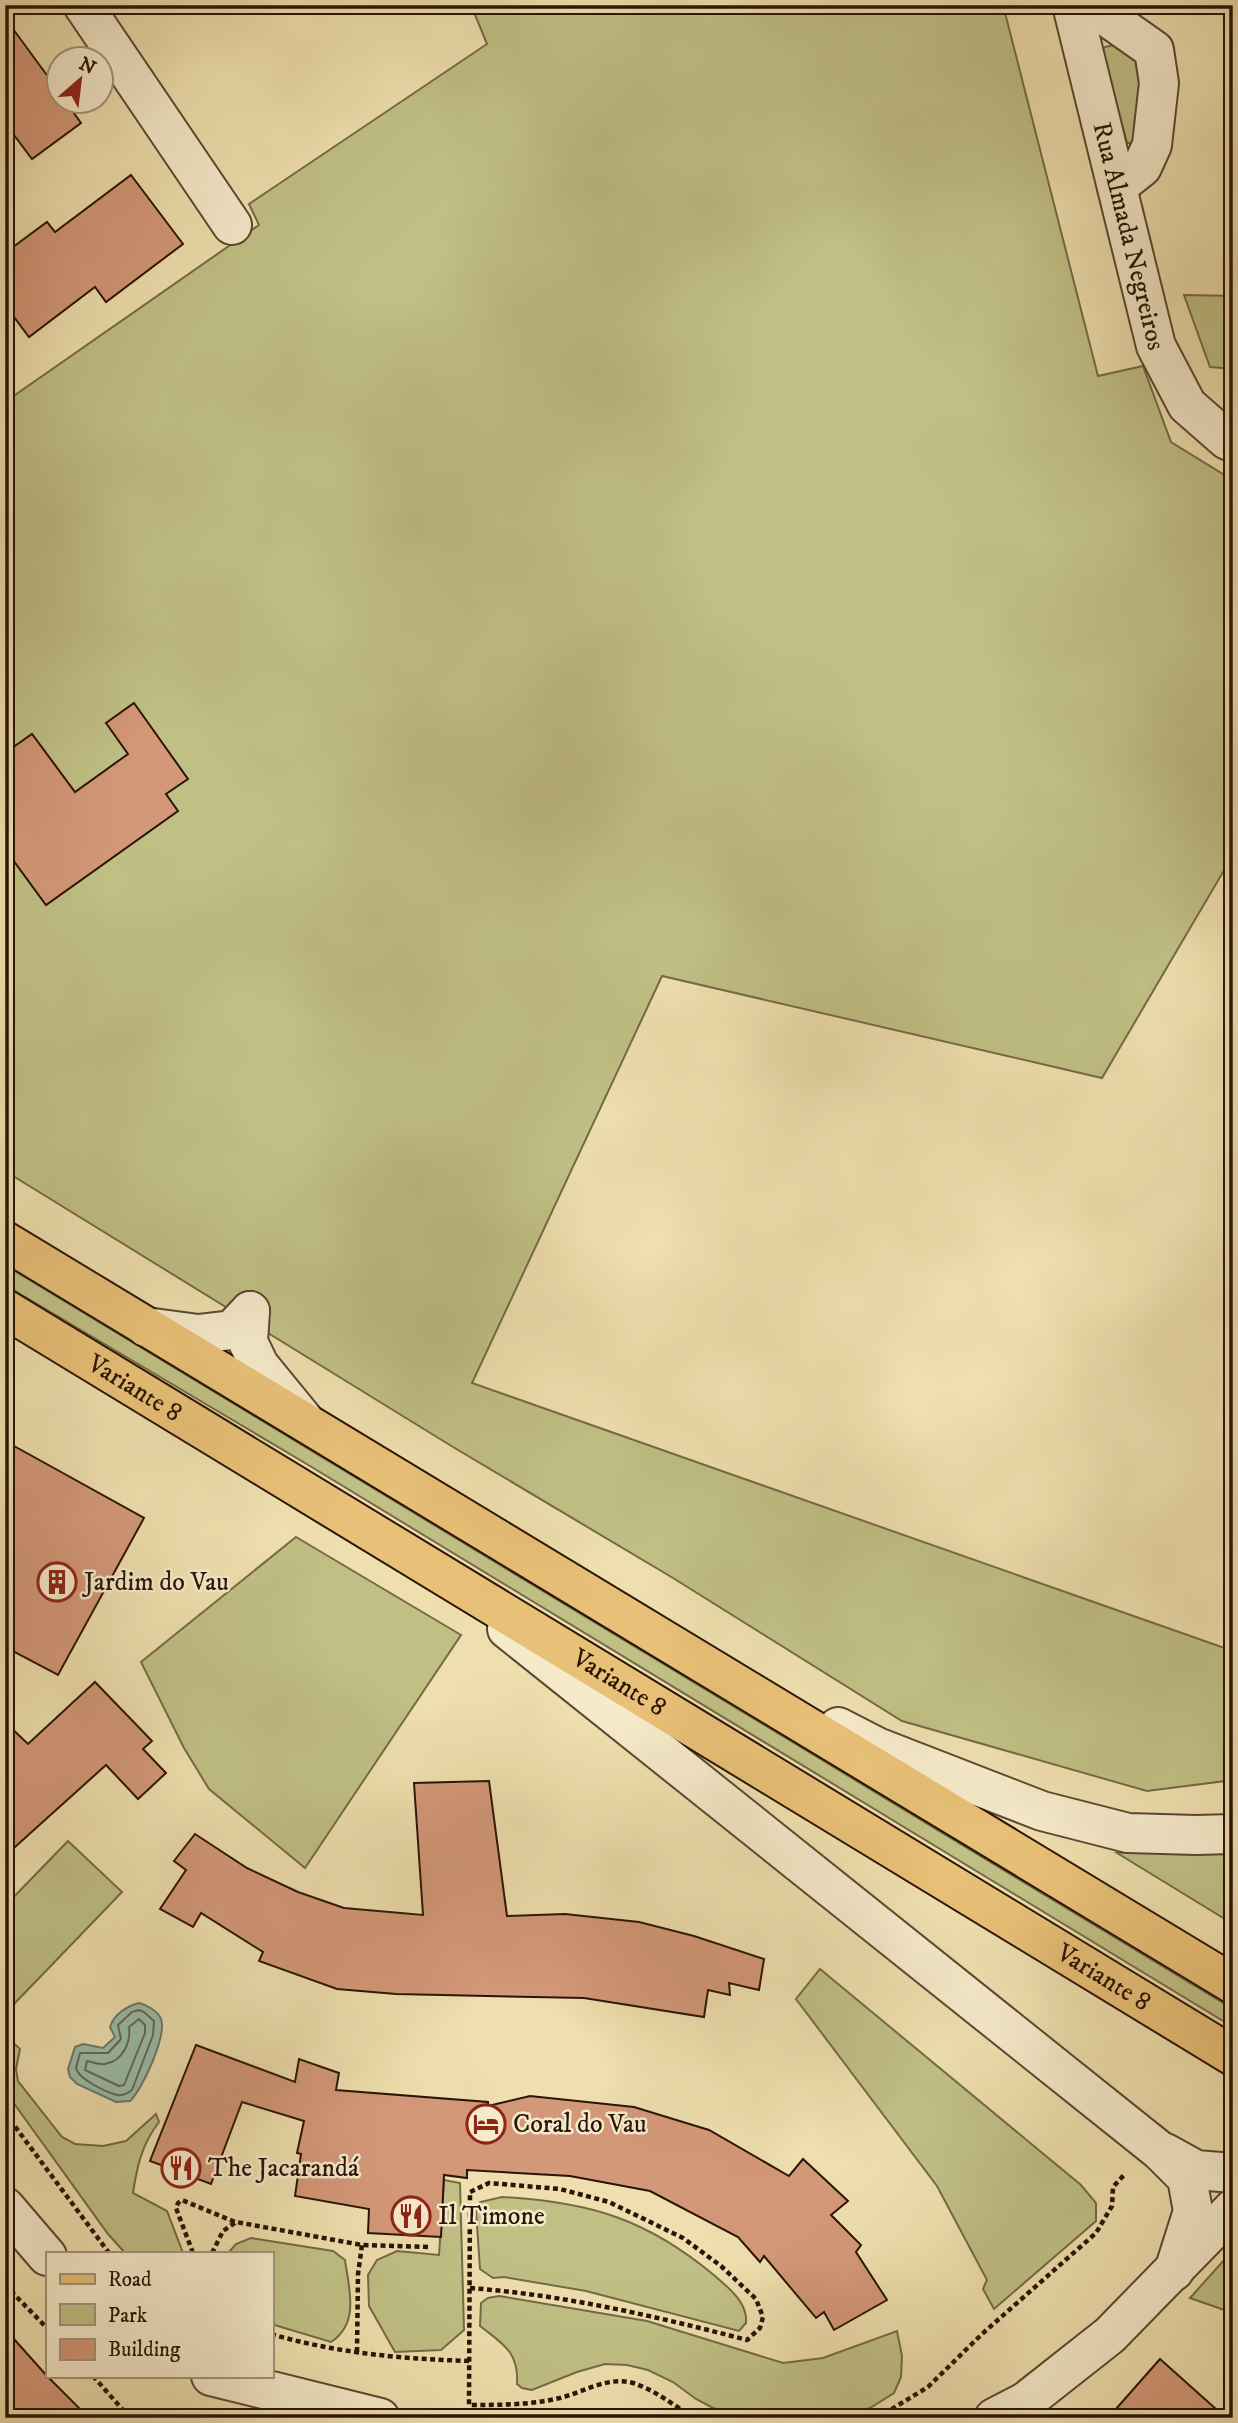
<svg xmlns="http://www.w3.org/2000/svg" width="1238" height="2423" font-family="'IM FELL DW Pica',serif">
	<rect width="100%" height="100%" fill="#efdfae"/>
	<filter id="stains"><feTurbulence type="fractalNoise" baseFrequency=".00286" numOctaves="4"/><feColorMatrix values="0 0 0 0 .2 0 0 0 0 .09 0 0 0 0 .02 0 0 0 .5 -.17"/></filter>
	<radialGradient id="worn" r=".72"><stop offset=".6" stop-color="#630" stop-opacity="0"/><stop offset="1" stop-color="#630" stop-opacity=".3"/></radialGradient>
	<g fill="#c0c085" stroke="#756a46" stroke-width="2">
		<path d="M 471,5 L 1003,5 L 1098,376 L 1143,366 L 1171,442 L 1223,474 L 1233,476 L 1233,855 L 1102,1078 L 662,976 L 472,1383 L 1233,1651 L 1233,1780 L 1147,1791 L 902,1721 L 673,1578 L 453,1447 L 5,1171 L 5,402 L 259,225 L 249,204 L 487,44 Z"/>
		<path d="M 1120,44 L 1141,62 L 1135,143 L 1127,143 L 1101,51 L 1105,47 Z"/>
		<path d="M 1184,295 L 1233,296 L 1233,369 L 1210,367 Z"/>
		<path d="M 5,1265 L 1233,2009 L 1233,2027 L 305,1463 L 5,1285 Z"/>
		<path d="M 296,1537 L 461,1635 L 305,1868 L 209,1789 L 184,1748 L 141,1662 Z"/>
		<path d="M 68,1841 L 122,1892 L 15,2003 L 5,1993 L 5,1906 Z"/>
		<path d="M 1233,1849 L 1233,1924 L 1117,1853 Z"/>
		<path d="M 820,1969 L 1081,2185 L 1096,2203 L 1096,2221 L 994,2309 L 983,2289 L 987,2280 L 937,2186 L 796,1999 Z"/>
		<path d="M 5,2035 L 20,2049 L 16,2069 L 18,2081 L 62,2137 L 75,2144 L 103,2146 L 126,2141 L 156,2114 L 159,2122 C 142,2144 137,2166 133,2193 L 167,2211 L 183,2253 L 125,2253 L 108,2234 L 5,2091 Z"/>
		<path d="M 444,2180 L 460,2183 L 464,2330 L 441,2350 L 395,2352 L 369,2306 L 368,2275 L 377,2260 L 397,2251 L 439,2255 Z"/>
		<path d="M 502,2197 C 590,2202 647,2219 715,2276 C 729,2288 748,2303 746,2323 L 739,2331 L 586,2291 L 504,2277 L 493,2278 L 480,2269 L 476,2211 L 480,2202 Z"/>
		<path d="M 251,2238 L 333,2251 L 345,2260 C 349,2289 360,2323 331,2342 L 271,2324 L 271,2253 L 228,2253 L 236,2244 Z"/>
		<path d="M 1233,2250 L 1233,2313 L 1190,2298 Z"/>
		<path d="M 499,2296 L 647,2321 L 783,2363 L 823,2358 L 897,2331 L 902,2356 L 901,2377 L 894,2393 L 870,2408 L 839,2418 L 747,2418 L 713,2408 L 696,2399 L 673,2382 L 648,2370 L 627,2365 L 605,2364 L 577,2372 L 532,2390 L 522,2388 L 517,2384 C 519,2352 503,2344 480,2326 L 481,2303 L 488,2298 Z"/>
	</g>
	<path fill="#9abda9" stroke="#6d7968" stroke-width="2" d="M 139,2003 C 147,2005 158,2011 161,2019 C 167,2036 142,2090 130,2101 L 116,2102 L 77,2084 L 70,2077 L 68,2069 L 75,2047 L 83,2044 L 103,2048 L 115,2037 L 110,2027 C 114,2014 127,2006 139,2003 Z"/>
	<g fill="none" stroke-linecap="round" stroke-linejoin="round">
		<g stroke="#626858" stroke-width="2">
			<path d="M 139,2010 L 144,2012 L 154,2021 L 153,2035 L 132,2090 C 127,2094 123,2096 117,2095 C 106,2092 78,2079 76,2068 L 80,2053 L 108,2053 L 121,2039 L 118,2025 L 132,2012 Z"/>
			<path d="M 139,2019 L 145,2025 L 145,2033 L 124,2085 L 119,2086 L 85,2070 L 87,2061 C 93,2062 99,2065 105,2064 C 123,2061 131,2042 129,2027 Z"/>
		</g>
	</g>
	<g fill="#d39878" stroke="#2a1407" stroke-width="2">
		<path d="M 5,18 L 60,93 L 60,102 L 66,102 L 81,123 L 32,159 L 5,123 Z"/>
		<path d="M 131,175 L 183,244 L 106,302 L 95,287 L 29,337 L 5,305 L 5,253 L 47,222 L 55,232 Z"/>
		<path d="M 134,703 L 188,779 L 166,794 L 178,811 L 46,905 L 5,849 L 5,753 L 32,734 L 75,792 L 128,754 L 106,723 Z"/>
		<path d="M 5,1441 L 144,1518 L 58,1675 L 5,1647 Z"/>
		<path d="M 95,1682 L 152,1741 L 143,1749 L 166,1773 L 138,1799 L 106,1765 L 5,1856 L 5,1722 L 28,1744 Z"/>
		<path d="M 489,1781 L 507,1916 L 565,1914 L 639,1922 L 694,1936 L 764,1959 L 759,1990 L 729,1983 L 730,1995 L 708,1990 L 704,2017 L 584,1998 L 396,1994 L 337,1989 L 259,1961 L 263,1952 L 201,1913 L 193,1927 L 160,1909 L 186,1870 L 174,1861 L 195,1834 L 247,1868 L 298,1892 L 344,1908 L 423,1915 L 414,1783 Z"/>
		<path d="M 196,2045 L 295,2082 L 299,2059 L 339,2073 L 336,2090 L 488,2102 L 488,2106 L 530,2096 L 634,2107 L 709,2130 L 789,2176 L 803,2159 L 848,2201 L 831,2215 L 861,2245 L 856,2252 L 887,2300 L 834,2330 L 824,2312 L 816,2318 L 764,2256 L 760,2262 L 738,2237 L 650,2191 L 570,2176 L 467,2170 L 467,2178 L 444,2175 L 441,2237 L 368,2233 L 369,2209 L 295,2196 L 301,2154 L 297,2153 L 304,2121 L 242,2102 L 211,2184 L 150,2161 Z"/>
		<path d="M 5,2329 L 47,2376 L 89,2418 L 5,2418 Z"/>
		<path d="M 1160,2359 L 1226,2418 L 1108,2418 Z"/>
	</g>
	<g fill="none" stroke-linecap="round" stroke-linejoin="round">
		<g stroke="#5b4731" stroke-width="42">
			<g id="minor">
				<path d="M 83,5 L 232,225"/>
				<path id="s1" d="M 1072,5 L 1156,346 L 1187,405 L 1227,440 L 1233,442"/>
				<path d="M 1090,5 L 1154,50 L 1159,83 L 1152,145 L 1142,167 L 1117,187"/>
				<path d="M 250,1311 L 248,1342 L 259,1365 L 304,1420"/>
				<path d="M 146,1327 L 198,1334 L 232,1330 L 250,1311"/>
				<path d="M 507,1629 L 1160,2151 L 1187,2178 L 1193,2211 L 1174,2271"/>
				<path d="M 838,1727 L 877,1747 L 1042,1811 L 1128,1833 L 1196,1835 L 1233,1834"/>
				<path d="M 1165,2153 L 1196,2170 L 1233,2173"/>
				<path d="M 5,2207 L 47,2256"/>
				<path d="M 211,2376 L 380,2418"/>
				<path d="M 994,2418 L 1025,2402 L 1110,2335 L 1233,2209"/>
			</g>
		</g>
		<g stroke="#2a1407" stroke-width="42">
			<g id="major">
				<path d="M 5,1241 L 1233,1984"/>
				<path id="s2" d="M 5,1309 L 1233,2056"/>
			</g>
		</g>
		<g stroke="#2a1407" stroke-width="4.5" stroke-dasharray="5 3.5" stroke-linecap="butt">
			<path d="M 5,2113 L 109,2253"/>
			<path d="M 193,2253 L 176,2208 L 178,2203 L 182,2200 L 235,2222"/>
			<path d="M 212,2253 L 223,2231 L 236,2222 L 362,2245 L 428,2247"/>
			<path d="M 5,2285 L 47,2328"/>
			<path d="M 470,2288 C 564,2295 655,2316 747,2340 L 760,2328 L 763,2317 L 756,2299 L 721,2266 L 683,2238 L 609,2202 L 560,2189 L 489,2183 L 470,2192 L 469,2405 C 500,2405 530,2405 560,2398 C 584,2392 607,2376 633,2383 C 655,2390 675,2406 694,2418"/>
			<path d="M 271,2334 C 336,2353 402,2359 470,2361"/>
			<path d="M 357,2352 L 358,2274 L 362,2245"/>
			<path d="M 93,2376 L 130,2418"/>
			<path d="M 877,2418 L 928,2387 L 982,2334 L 1096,2233 L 1112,2206 L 1113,2187 L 1124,2175"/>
		</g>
		<use href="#minor" stroke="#f5eaca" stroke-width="38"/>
		<use href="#major" stroke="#e8c077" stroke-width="38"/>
	</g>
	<defs>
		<g id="building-ring" transform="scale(2.0125)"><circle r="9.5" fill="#f5eaca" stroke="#8f2418" stroke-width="1.5"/><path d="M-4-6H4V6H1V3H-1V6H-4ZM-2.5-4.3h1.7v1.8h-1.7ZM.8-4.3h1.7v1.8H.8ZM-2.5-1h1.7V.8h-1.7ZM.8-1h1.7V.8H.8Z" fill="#8f2418"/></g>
		<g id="hotel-ring" transform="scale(2.0125)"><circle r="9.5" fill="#f5eaca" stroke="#8f2418" stroke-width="1.5"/><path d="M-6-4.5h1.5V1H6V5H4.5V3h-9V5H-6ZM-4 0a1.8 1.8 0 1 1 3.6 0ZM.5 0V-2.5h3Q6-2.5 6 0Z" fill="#8f2418"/></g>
		<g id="restaurant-ring" transform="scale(2.0125)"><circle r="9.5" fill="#f5eaca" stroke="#8f2418" stroke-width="1.5"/><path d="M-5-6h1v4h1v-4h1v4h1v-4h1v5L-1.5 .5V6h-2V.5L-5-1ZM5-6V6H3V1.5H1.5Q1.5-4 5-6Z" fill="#8f2418"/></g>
	</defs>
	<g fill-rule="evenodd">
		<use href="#building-ring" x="57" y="1582"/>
		<use href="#hotel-ring" x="486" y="2124"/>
		<use href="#restaurant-ring" x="181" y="2168"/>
		<use href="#restaurant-ring" x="411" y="2216"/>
	</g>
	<g text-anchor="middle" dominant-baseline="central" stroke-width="5" stroke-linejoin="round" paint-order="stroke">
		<g font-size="26" fill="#2a1407" stroke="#f5eaca">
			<text stroke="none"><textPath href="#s1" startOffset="238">Rua Almada Negreiros</textPath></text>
			<text stroke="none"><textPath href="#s2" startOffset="152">Variante 8</textPath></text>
			<text stroke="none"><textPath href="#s2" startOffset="719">Variante 8</textPath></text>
			<text stroke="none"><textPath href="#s2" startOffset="1286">Variante 8</textPath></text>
		</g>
		<g font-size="26" fill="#2a1407" stroke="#f5eaca" text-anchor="start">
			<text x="84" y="1582">Jardim do Vau</text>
			<text x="513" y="2124">Coral do Vau</text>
			<text x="208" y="2168">The Jacarandá</text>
			<text x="438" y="2216">Il Timone</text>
		</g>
	</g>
	<rect width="1238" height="2423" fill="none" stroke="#efdfae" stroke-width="28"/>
	<rect x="7" y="7" width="1224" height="2409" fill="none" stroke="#2a1407" stroke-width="3.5"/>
	<rect x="14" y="14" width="1210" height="2395" fill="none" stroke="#2a1407" stroke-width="2"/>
	<rect x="46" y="2252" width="228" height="126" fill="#f5eaca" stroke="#a4947c" stroke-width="2"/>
	<rect x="60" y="2274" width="35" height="10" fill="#e8c077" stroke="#a4947c" stroke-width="2"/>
	<text x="108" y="2286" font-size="21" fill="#2a1407">Road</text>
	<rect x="60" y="2304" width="35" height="21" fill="#c0c085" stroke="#a4947c" stroke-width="2"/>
	<text x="108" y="2322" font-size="21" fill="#2a1407">Park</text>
	<rect x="60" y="2339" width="35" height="21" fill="#d39878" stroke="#a4947c" stroke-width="2"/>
	<text x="108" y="2356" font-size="21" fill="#2a1407">Building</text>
	<g transform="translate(80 80) rotate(28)"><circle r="33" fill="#f5eaca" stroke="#a4947c" stroke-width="2"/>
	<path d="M0-5L12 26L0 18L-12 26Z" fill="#8f2418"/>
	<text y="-10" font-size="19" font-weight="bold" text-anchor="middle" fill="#2a1407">N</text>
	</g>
	<rect width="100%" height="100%" filter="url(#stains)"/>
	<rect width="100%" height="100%" fill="url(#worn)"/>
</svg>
